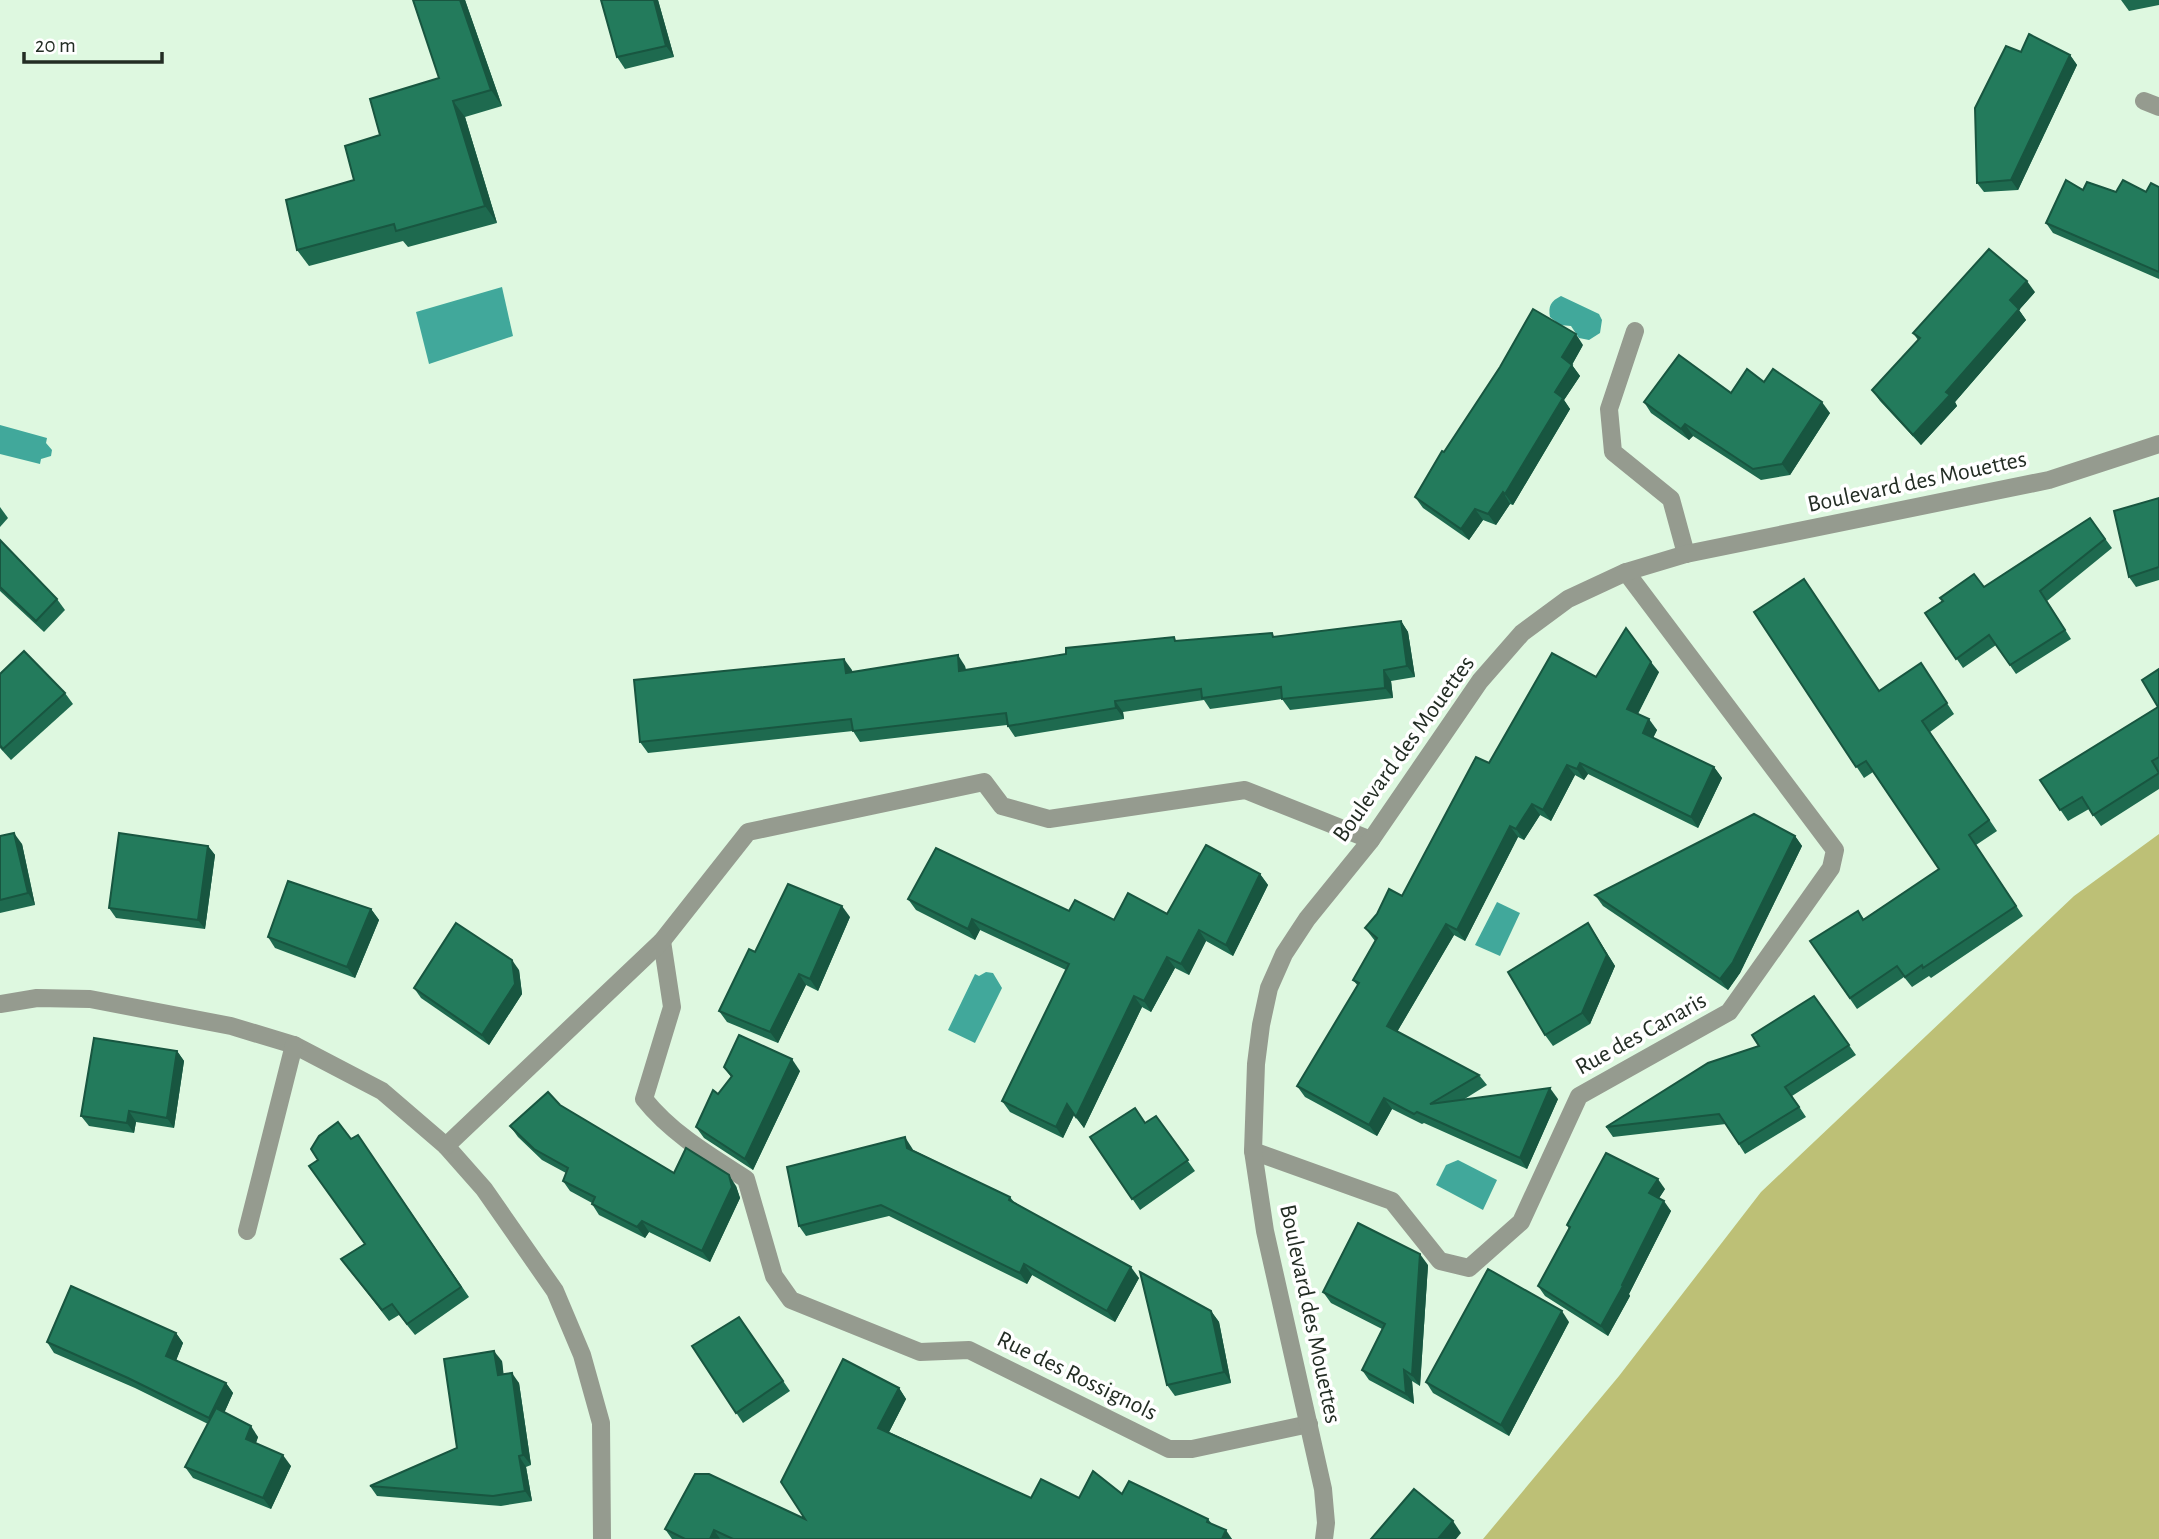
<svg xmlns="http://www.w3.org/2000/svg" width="2159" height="1539" font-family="'Alegreya Sans',sans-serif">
	<rect width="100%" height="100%" fill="#def8e0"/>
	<path fill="#bdc076" d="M 2159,834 L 2159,1539 L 1483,1539 L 1619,1376 L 1761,1192 L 2074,896 Z"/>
	<g fill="#41a89b">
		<path d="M 502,287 L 513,336 L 429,364 L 416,312 Z"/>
		<path d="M 1561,296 L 1599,314 L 1602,320 L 1600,333 L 1589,340 L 1579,338 L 1571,326 L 1560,325 L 1550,317 C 1548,306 1551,301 1561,296 Z"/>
		<path d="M 0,425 L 47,438 L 46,443 L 52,450 L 51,456 L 41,459 L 40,464 L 0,454 Z"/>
		<path d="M 1497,902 L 1520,913 L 1500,956 L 1475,945 Z"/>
		<path d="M 986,972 L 993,973 L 1002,988 L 975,1043 L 948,1030 L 975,974 L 979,976 Z"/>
		<path d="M 1458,1160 L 1497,1180 L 1483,1210 L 1436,1185 L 1446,1165 Z"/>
	</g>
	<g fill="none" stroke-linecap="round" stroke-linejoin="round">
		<g stroke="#959b8f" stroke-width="18">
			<path d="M 2144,101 L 2159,107"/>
			<path d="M 1635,331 L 1609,409 L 1613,452 L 1671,499 L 1686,554"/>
			<path d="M 662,941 L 672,1007 L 644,1099 C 671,1133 710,1156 746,1179 L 774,1276 L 791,1300 L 920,1352 L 969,1350 L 1169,1449 L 1192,1449 L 1309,1424"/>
			<path d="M 0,1004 L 37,998 L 90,999 L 231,1026 L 294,1045 L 382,1091 L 446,1146 L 484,1189 L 555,1291 L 582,1355 L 601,1423 L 602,1539"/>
			<path d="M 446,1146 L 662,941 L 748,832 L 984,782 L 1002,806 L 1049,819 L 1245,790 L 1371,840"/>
			<path d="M 1253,1151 L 1392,1201 L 1440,1261 L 1469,1268 L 1521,1222 L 1579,1096 L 1729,1012 L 1831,868 L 1835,850 L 1626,572"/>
			<path d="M 247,1231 L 294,1045"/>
			<path d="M 1324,1539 L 1326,1523 L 1323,1489 L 1265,1231 L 1253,1151 L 1256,1064 L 1261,1025 L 1269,988 L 1284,954 L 1307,919 L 1371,840 L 1480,681 L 1522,633 L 1568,599 L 1626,572 L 1686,554 L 2049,480 L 2159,444"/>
		</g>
	</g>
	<g fill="#1e6a4f">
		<path d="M 465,0 L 502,106 L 465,117 L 497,223 L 408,247 L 403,241 L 309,266 L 297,250 L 354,180 L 380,135 L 439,78 Z"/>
		<path d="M 658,0 L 674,57 L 625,69 L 617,57 Z"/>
		<path d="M 2121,0 L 2159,0 L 2159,5 L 2129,11 Z"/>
		<path d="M 2021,52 L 2070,55 L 2077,65 L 2018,190 L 1984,192 L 1977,183 Z"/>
		<path d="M 2159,187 L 2159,279 L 2053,233 L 2046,223 L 2083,190 L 2116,192 L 2146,192 Z"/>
		<path d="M 2035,292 L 2019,310 L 2026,320 L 1955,402 L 1957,406 L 1921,445 L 1880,401 L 1872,390 L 1918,340 L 1913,333 Z"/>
		<path d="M 1583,345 L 1572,365 L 1580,376 L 1564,400 L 1570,409 L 1513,505 L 1510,504 L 1496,525 L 1483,520 L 1469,540 L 1423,508 L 1415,497 Z"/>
		<path d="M 1764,382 L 1830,413 L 1790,475 L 1761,480 L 1693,436 L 1689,440 L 1651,413 L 1644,402 L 1731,393 Z"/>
		<path d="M 2159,498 L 2159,580 L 2136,587 L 2129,577 Z"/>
		<path d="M 0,507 L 8,518 L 0,527 Z"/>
		<path d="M 2090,518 L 2112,548 L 2047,601 L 2071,639 L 2016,674 L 1996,645 L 1963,668 L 1925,613 L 1984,587 Z"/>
		<path d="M 0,540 L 57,599 L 65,610 L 44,632 L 0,591 Z"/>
		<path d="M 1754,612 L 1879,691 L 1921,663 L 1954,714 L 1930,732 L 1997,831 L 1976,845 L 2023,916 L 1931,978 L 1929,976 L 1912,987 L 1904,977 L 1857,1009 L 1810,941 L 1858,911 L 1864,919 L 1939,869 L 1873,772 L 1864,778 Z"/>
		<path d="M 1401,621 L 1408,632 L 1415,677 L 1391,681 L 1393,698 L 1290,710 L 1282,699 L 1210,709 L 1204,700 L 1123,712 L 1124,719 L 1015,737 L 1007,725 L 860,742 L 853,731 L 648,753 L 640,742 L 852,670 L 852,672 L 965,666 L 966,670 L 1178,641 L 1274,637 Z"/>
		<path d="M 2159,669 L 2159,789 L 2101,826 L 2089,809 L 2068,821 L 2040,780 L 2158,707 Z"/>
		<path d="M 1659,672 L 1638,714 L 1657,730 L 1653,738 L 1714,767 L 1722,778 L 1698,828 L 1588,774 L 1584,780 L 1575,775 L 1551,821 L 1540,815 L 1524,840 L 1518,837 L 1465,941 L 1454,935 L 1397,1032 L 1479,1075 L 1487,1085 L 1463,1100 L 1558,1099 L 1527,1169 L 1424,1123 L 1422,1124 L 1392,1109 L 1377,1136 L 1305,1097 L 1297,1086 L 1358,986 L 1353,980 L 1375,941 L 1365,928 L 1402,896 L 1489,763 L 1596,677 Z"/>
		<path d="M 0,674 L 65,693 L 73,704 L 11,760 L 0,748 Z"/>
		<path d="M 0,836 L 22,844 L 35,905 L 0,913 Z"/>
		<path d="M 1795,836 L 1802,846 L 1740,973 L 1728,990 L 1603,906 L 1595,895 Z"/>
		<path d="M 208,846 L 215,855 L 205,929 L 116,918 L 109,908 Z"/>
		<path d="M 1260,874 L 1268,885 L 1233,956 L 1206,941 L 1189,975 L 1175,968 L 1151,1012 L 1142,1007 L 1084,1128 L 1074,1115 L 1063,1138 L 1010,1112 L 1002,1101 L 1066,970 L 980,930 L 975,940 L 916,910 L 908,899 L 1069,911 L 1114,920 L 1167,914 Z"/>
		<path d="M 371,909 L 379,920 L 355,978 L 275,948 L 268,937 Z"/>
		<path d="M 850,917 L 818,991 L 806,985 L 778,1043 L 727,1022 L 719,1011 L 755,952 Z"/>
		<path d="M 1588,923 L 1615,966 L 1590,1024 L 1553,1046 L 1545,1035 Z"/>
		<path d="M 519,970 L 522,994 L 489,1045 L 421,998 L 414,988 Z"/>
		<path d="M 1814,996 L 1856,1055 L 1792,1096 L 1806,1117 L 1745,1154 L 1726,1124 L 1613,1137 L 1606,1127 L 1759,1046 Z"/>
		<path d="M 177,1051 L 184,1061 L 174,1128 L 136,1122 L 134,1133 L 89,1126 L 81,1116 Z"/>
		<path d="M 724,1067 L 800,1071 L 753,1170 L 704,1138 L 696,1127 L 718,1094 L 731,1077 Z"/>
		<path d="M 560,1105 L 674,1173 L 736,1186 L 740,1198 L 710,1262 L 649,1232 L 645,1238 L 599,1215 L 592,1204 L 592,1203 L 570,1191 L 563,1181 L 566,1173 L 542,1160 L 518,1137 L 510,1126 Z"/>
		<path d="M 1156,1116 L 1195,1171 L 1140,1210 L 1090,1137 L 1145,1123 Z"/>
		<path d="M 358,1135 L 469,1297 L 415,1335 L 399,1315 L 389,1321 L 341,1259 L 364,1244 L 351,1139 Z"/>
		<path d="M 912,1148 L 913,1150 L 1010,1197 L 1014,1202 L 1139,1278 L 1115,1322 L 1032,1275 L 1027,1284 L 889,1216 L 806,1236 L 799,1226 Z"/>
		<path d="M 1665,1189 L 1659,1198 L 1671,1211 L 1629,1294 L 1630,1296 L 1608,1336 L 1545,1296 L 1538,1286 L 1569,1229 L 1567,1225 Z"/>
		<path d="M 1428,1265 L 1420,1386 L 1412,1381 L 1414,1404 L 1369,1380 L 1362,1370 L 1382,1329 L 1331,1303 L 1323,1292 Z"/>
		<path d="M 1211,1311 L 1219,1322 L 1231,1383 L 1175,1396 L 1167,1385 Z"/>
		<path d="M 739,1317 L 790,1391 L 743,1423 L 692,1346 Z"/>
		<path d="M 1569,1322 L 1509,1436 L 1433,1393 L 1426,1382 Z"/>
		<path d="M 176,1333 L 183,1343 L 176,1360 L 226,1383 L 233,1393 L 224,1413 L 258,1437 L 256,1443 L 291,1466 L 271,1509 L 193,1478 L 185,1467 L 208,1424 L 135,1388 L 54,1353 L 47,1342 Z"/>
		<path d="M 502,1361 L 503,1374 L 519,1383 L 531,1465 L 526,1467 L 532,1501 L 501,1506 L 377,1496 L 370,1486 L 457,1448 Z"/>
		<path d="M 899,1388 L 906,1399 L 889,1432 L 1031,1498 L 1079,1498 L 1122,1494 L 1208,1519 L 1212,1524 L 1232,1539 L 672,1539 L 665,1529 L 805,1519 Z"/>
	</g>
	<g fill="#185640">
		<path d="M 460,0 L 465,0 L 502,106 L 491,90 Z"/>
		<path d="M 654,0 L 658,0 L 674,57 L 666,46 Z"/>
		<path d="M 2070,55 L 2077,65 L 2018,190 L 2011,180 Z"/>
		<path d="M 453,101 L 465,117 L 497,223 L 485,206 Z"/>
		<path d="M 2027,281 L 2035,292 L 2019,310 L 2026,320 L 1955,402 L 1957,406 L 1921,445 L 1913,435 L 1946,392 L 2010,300 Z"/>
		<path d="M 1576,334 L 1583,345 L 1570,368 L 1572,365 L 1580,376 L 1564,400 L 1570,409 L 1513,505 L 1505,494 L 1555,392 L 1562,357 Z"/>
		<path d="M 1822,402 L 1830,413 L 1790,475 L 1782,464 Z"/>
		<path d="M 1685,424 L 1693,436 L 1689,440 L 1681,429 Z"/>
		<path d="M 1503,492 L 1510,504 L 1496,525 L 1488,514 Z"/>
		<path d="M 1475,509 L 1483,520 L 1469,540 L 1461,529 Z"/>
		<path d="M 1401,621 L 1408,632 L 1415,677 L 1407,666 Z"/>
		<path d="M 958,655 L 965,666 L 967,682 L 959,671 Z"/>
		<path d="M 844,659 L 852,670 L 854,684 L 846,673 Z"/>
		<path d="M 1651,662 L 1659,672 L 1635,719 L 1627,709 Z"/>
		<path d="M 1384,670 L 1391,681 L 1393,698 L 1385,688 Z"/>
		<path d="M 1115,701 L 1123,712 L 1124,719 L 1116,708 Z"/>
		<path d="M 1649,719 L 1657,730 L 1650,744 L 1643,733 Z"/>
		<path d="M 1580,763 L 1588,774 L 1584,780 L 1577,769 Z"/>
		<path d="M 1567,765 L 1575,775 L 1551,821 L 1543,810 Z"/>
		<path d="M 1714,767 L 1722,778 L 1698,828 L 1691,817 Z"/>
		<path d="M 1532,804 L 1540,815 L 1524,840 L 1516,829 Z"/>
		<path d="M 1510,826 L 1518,837 L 1465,941 L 1457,930 Z"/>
		<path d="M 14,833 L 22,844 L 35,905 L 28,893 Z"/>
		<path d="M 1795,836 L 1802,846 L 1740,973 L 1728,990 L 1720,979 Z"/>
		<path d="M 208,846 L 215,855 L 205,929 L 198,920 Z"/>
		<path d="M 1260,874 L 1268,885 L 1233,956 L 1226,945 Z"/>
		<path d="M 842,906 L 850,917 L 818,991 L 810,979 Z"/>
		<path d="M 371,909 L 379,920 L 355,978 L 347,967 Z"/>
		<path d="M 972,919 L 980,930 L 975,940 L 968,929 Z"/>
		<path d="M 1588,923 L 1615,966 L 1590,1024 L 1582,1013 Z"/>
		<path d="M 1446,924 L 1454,935 L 1394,1037 L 1387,1026 Z"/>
		<path d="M 1199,930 L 1206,941 L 1189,975 L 1181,964 Z"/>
		<path d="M 1167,957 L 1175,968 L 1151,1012 L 1144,1001 Z"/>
		<path d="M 512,960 L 519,970 L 522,994 L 489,1045 L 482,1035 Z"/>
		<path d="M 799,974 L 806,985 L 778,1043 L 770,1032 Z"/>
		<path d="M 1134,996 L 1142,1007 L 1084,1128 L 1076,1117 Z"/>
		<path d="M 177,1051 L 184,1061 L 174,1128 L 167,1118 Z"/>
		<path d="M 792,1059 L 800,1071 L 753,1170 L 745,1159 Z"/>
		<path d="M 1550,1088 L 1558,1099 L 1527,1169 L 1520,1158 Z"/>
		<path d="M 1384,1098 L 1392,1109 L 1377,1136 L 1369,1125 Z"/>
		<path d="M 1067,1104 L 1074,1115 L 1063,1138 L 1056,1127 Z"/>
		<path d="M 129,1111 L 136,1122 L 134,1133 L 127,1123 Z"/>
		<path d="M 905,1137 L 912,1148 L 914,1158 L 907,1148 Z"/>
		<path d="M 729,1175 L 736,1186 L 740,1198 L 710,1262 L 702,1251 Z"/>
		<path d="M 1658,1179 L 1665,1189 L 1656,1203 L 1649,1193 Z"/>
		<path d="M 1664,1201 L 1671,1211 L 1629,1294 L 1630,1296 L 1608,1336 L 1601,1326 Z"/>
		<path d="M 642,1221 L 649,1232 L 645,1238 L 637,1227 Z"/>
		<path d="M 1420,1254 L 1428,1265 L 1420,1386 L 1412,1375 Z"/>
		<path d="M 1024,1264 L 1032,1275 L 1027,1284 L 1020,1273 Z"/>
		<path d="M 1131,1267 L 1139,1278 L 1115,1322 L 1107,1311 Z"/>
		<path d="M 1211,1311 L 1219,1322 L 1231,1383 L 1224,1372 Z"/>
		<path d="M 1562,1311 L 1569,1322 L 1509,1436 L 1501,1425 Z"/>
		<path d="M 176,1333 L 183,1343 L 174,1366 L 166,1356 Z"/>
		<path d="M 494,1351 L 502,1361 L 505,1385 L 498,1375 Z"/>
		<path d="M 1404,1370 L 1412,1381 L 1414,1404 L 1406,1394 Z"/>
		<path d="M 512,1373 L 519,1383 L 531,1465 L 523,1455 Z"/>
		<path d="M 226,1383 L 233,1393 L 217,1429 L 209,1418 Z"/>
		<path d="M 899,1388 L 906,1399 L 886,1438 L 878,1428 Z"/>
		<path d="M 251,1426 L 258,1437 L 253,1450 L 246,1439 Z"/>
		<path d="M 283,1455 L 291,1466 L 271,1509 L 263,1498 Z"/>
		<path d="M 519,1456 L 526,1467 L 532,1501 L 525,1491 Z"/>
		<path d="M 1453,1521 L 1461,1533 L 1456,1539 L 1438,1539 Z"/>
		<path d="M 714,1530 L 720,1539 L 710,1539 Z"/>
		<path d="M 1226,1530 L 1232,1539 L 1222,1539 Z"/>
	</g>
	<g fill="#237b5c" stroke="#185640" stroke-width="2">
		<path d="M 413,0 L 460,0 L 491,90 L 453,101 L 485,206 L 396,231 L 394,224 L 297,250 L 286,200 L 354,180 L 345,146 L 380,135 L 370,99 L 439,78 Z"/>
		<path d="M 601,0 L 654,0 L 666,46 L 617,57 Z"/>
		<path d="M 2029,34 L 2070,55 L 2011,180 L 1977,183 L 1975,108 L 2006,46 L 2021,52 Z"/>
		<path d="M 2066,180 L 2083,190 L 2087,182 L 2116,192 L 2123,180 L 2146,192 L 2151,183 L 2159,187 L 2159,272 L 2046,223 Z"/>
		<path d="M 1989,249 L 2027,281 L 2010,300 L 2019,309 L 1946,392 L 1950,395 L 1913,435 L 1872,390 L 1920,338 L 1913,333 Z"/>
		<path d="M 1533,309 L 1576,334 L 1562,357 L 1572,365 L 1555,392 L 1563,398 L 1505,494 L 1503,492 L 1488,514 L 1475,509 L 1461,529 L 1415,497 L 1442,451 L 1444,452 L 1500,367 Z"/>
		<path d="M 1679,355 L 1731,393 L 1747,369 L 1764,382 L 1773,369 L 1822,402 L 1782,464 L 1753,469 L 1685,424 L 1681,429 L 1644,402 Z"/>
		<path d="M 2159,498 L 2159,567 L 2129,577 L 2114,511 Z"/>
		<path d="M 2090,518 L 2105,539 L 2040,591 L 2065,630 L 2010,665 L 1989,635 L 1956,659 L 1925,613 L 1943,601 L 1940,598 L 1974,574 L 1984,587 Z"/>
		<path d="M 0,540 L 57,599 L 36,621 L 0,587 Z"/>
		<path d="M 1804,579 L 1879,691 L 1921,663 L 1947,703 L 1922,721 L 1989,820 L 1969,835 L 2016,906 L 1923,968 L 1922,965 L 1905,977 L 1897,966 L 1850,998 L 1810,941 L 1858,911 L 1863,920 L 1939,869 L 1866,761 L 1856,767 L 1754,612 Z"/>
		<path d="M 1401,621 L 1407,666 L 1384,670 L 1385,688 L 1282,699 L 1281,687 L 1202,698 L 1201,689 L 1115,701 L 1116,708 L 1008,726 L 1006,713 L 853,731 L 851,719 L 640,742 L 634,680 L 844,659 L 846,673 L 958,655 L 959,671 L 1066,654 L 1066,648 L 1174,637 L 1175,641 L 1272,633 L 1273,637 Z"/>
		<path d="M 1626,628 L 1651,662 L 1627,709 L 1649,719 L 1643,733 L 1714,767 L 1691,817 L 1580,763 L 1577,769 L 1567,765 L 1543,810 L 1532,804 L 1516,829 L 1510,826 L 1457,930 L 1446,924 L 1387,1026 L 1479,1075 L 1430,1104 L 1550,1088 L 1520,1158 L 1417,1112 L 1414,1114 L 1384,1098 L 1369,1125 L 1297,1086 L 1359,983 L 1353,980 L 1377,938 L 1365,928 L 1377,914 L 1389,889 L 1402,896 L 1476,757 L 1489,763 L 1552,653 L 1596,677 Z"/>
		<path d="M 24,651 L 65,693 L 3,749 L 0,745 L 0,674 Z"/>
		<path d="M 2159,669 L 2159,757 L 2152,761 L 2159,773 L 2093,815 L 2082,797 L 2060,810 L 2040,780 L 2158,707 L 2142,680 Z"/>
		<path d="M 1754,814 L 1795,836 L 1733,962 L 1720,979 L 1595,895 Z"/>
		<path d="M 14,833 L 28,893 L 0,900 L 0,836 Z"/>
		<path d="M 119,833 L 208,846 L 198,920 L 109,908 Z"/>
		<path d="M 1206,845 L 1260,874 L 1226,945 L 1199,930 L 1181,964 L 1167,957 L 1144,1001 L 1134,996 L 1076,1117 L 1067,1104 L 1056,1127 L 1002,1101 L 1069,964 L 972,919 L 968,929 L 908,899 L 936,848 L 1069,911 L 1075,900 L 1114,920 L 1128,893 L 1167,914 Z"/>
		<path d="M 288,881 L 371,909 L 347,967 L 268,937 Z"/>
		<path d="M 788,884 L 842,906 L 810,979 L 799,974 L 770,1032 L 719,1011 L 749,949 L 755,952 Z"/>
		<path d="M 456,923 L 512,960 L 515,984 L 482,1035 L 414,988 Z"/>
		<path d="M 1588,923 L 1607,955 L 1582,1013 L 1545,1035 L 1508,972 Z"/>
		<path d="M 1814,996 L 1849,1045 L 1785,1087 L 1799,1107 L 1739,1144 L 1719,1114 L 1606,1127 L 1708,1063 L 1759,1046 L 1752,1035 Z"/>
		<path d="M 739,1035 L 792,1059 L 745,1159 L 696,1127 L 713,1090 L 718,1094 L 732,1076 L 724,1067 Z"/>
		<path d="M 94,1038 L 177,1051 L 167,1118 L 129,1111 L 127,1123 L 81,1116 Z"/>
		<path d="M 548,1092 L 560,1105 L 674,1173 L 686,1148 L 729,1175 L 732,1187 L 702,1251 L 642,1221 L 637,1227 L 592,1204 L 595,1197 L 563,1181 L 568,1168 L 534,1149 L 510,1126 Z"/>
		<path d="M 1135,1108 L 1145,1123 L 1156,1116 L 1188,1160 L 1132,1199 L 1090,1137 Z"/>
		<path d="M 338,1122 L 351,1139 L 358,1135 L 461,1287 L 407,1324 L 392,1304 L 382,1310 L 341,1259 L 365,1244 L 309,1166 L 318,1160 L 311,1149 L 319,1136 Z"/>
		<path d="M 905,1137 L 907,1148 L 1010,1197 L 1009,1200 L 1131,1267 L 1107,1311 L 1024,1264 L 1020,1273 L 881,1205 L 799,1226 L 787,1167 Z"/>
		<path d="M 1606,1153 L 1658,1179 L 1649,1193 L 1664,1201 L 1622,1285 L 1623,1286 L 1601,1326 L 1538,1286 L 1570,1227 L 1567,1225 Z"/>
		<path d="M 1358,1223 L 1420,1254 L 1412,1375 L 1404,1370 L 1406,1394 L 1362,1370 L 1385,1324 L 1323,1292 Z"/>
		<path d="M 1488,1269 L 1562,1311 L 1501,1425 L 1426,1382 Z"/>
		<path d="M 1140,1272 L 1211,1311 L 1224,1372 L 1167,1385 Z"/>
		<path d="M 71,1286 L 176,1333 L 166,1356 L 226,1383 L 209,1418 L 128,1378 L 47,1342 Z"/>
		<path d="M 739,1317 L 783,1381 L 736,1413 L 692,1346 Z"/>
		<path d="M 494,1351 L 498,1375 L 512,1373 L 523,1455 L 519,1456 L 525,1491 L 493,1496 L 370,1486 L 457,1448 L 444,1359 Z"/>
		<path d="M 843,1359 L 899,1388 L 878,1428 L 1031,1498 L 1041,1479 L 1079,1498 L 1093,1471 L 1122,1494 L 1129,1481 L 1208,1519 L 1207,1522 L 1226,1530 L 1222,1539 L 733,1539 L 714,1530 L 710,1539 L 685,1539 L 665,1529 L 695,1474 L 709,1474 L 805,1519 L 781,1482 Z"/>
		<path d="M 216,1408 L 251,1426 L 246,1439 L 283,1455 L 263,1498 L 185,1467 Z"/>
		<path d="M 1414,1489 L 1453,1521 L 1438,1539 L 1371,1539 Z"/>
	</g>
	<g text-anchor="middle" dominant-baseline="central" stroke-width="7" stroke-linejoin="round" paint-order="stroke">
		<g font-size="24" fill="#232d24" stroke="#fff">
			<text transform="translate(1917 482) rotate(-12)">Boulevard des Mouettes</text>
			<text transform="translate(1404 749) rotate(-54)">Boulevard des Mouettes</text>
			<text transform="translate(1641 1034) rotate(-29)">Rue des Canaris</text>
			<text transform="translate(1310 1314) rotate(78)">Boulevard des Mouettes</text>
			<text transform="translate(1077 1376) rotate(26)">Rue des Rossignols</text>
		</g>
	</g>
	<path d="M24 52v10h138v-10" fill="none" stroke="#232d24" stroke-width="3.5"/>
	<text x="35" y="52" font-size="21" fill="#232d24" stroke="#ffffff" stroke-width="5" paint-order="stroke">20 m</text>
</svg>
